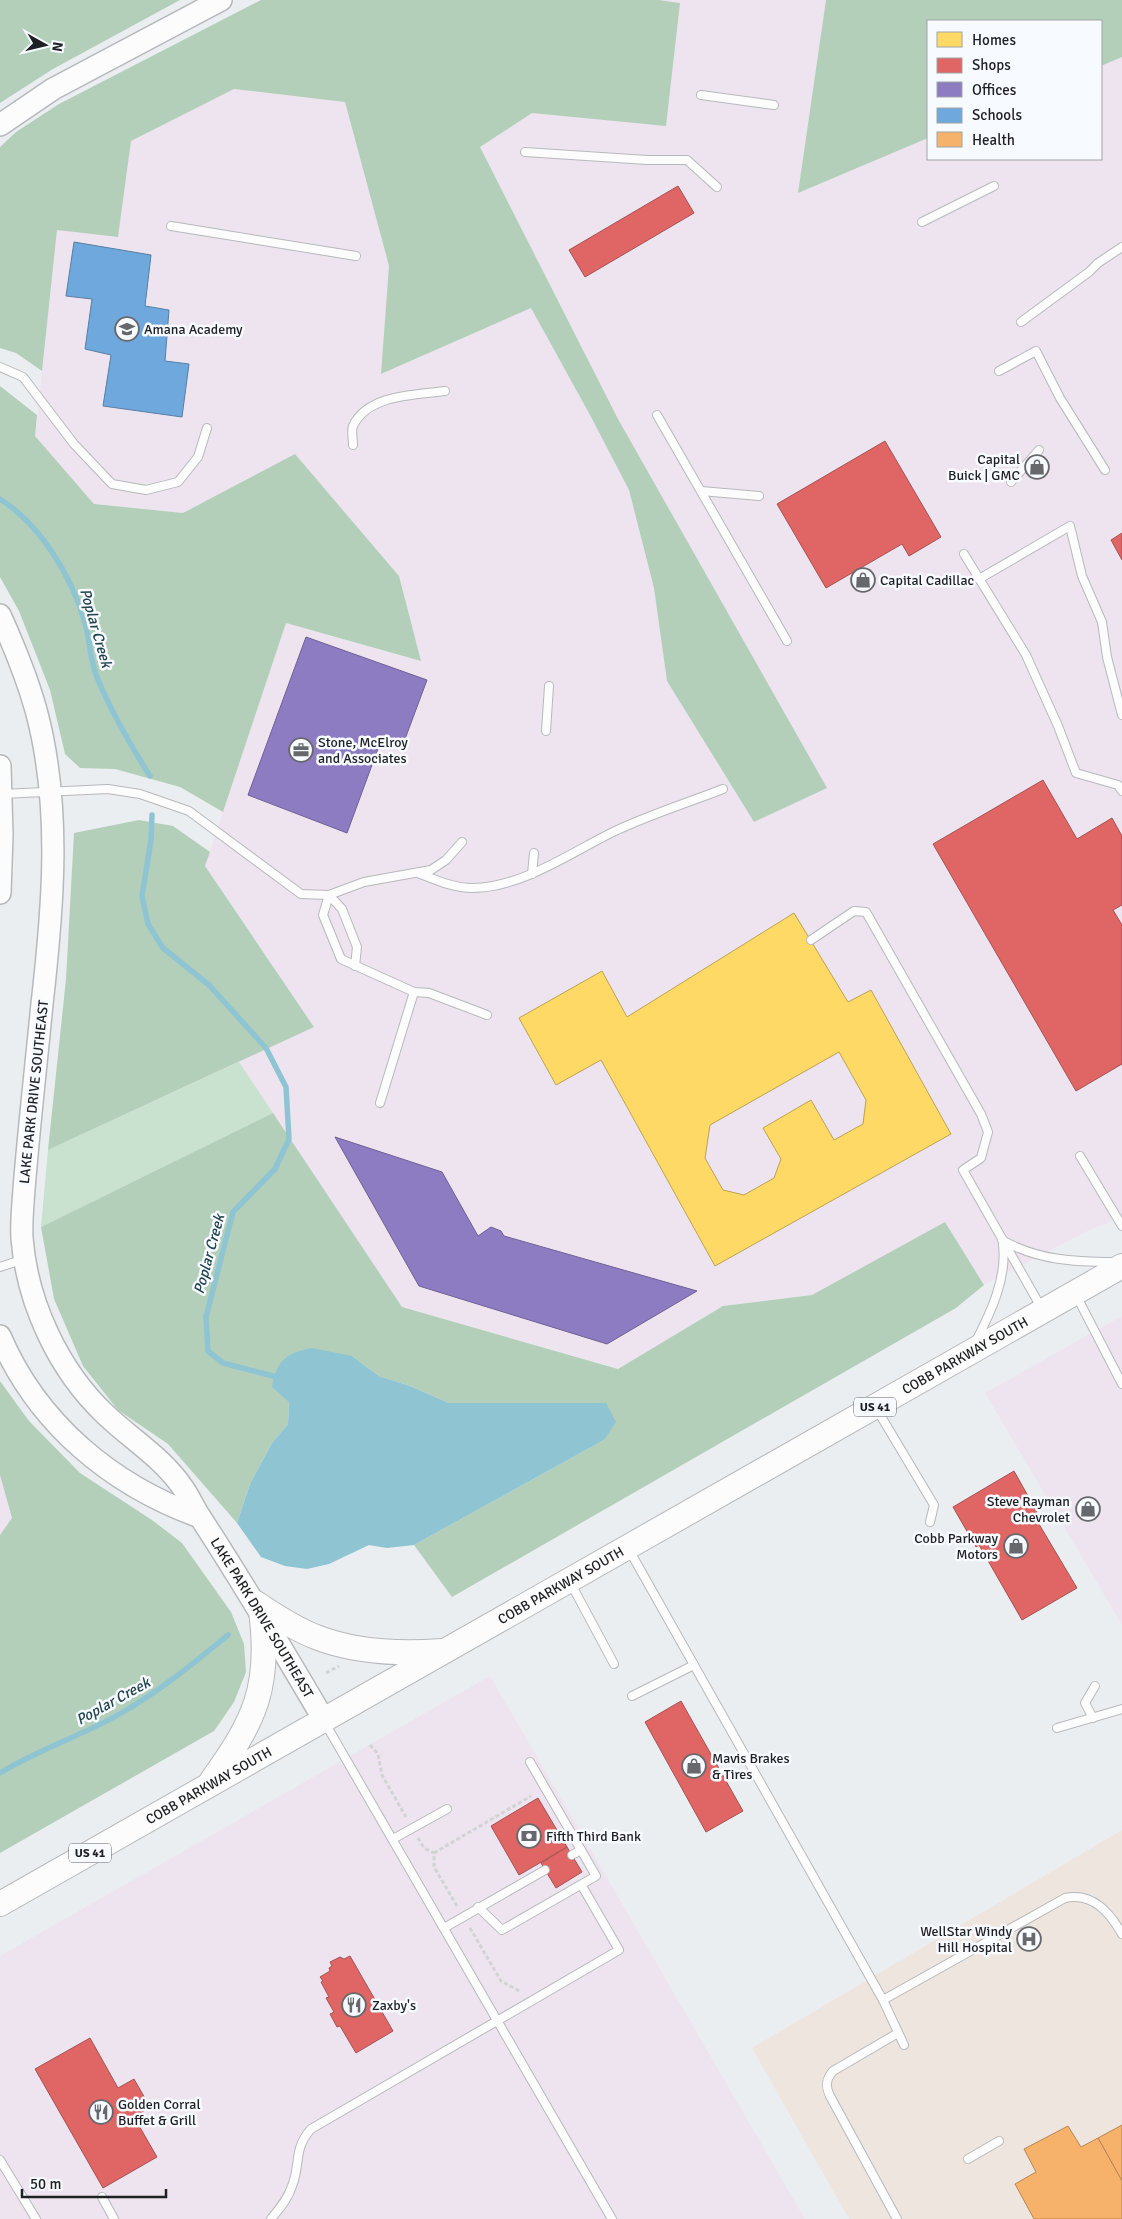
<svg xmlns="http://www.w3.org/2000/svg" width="1122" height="2219" font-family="Signika,sans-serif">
	<rect width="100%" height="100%" fill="#ebeef1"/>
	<g fill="#ede4ef">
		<path d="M 659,0 L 826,0 L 798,193 L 928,138 L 928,159 L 1101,159 L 1101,66 L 1122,57 L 1122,1217 L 1085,1232 L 984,1285 L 945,1222 L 812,1295 L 723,1306 L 619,1369 L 402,1307 L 239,1062 L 314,1026 L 205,866 L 286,623 L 420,661 L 399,576 L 295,454 L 183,513 L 94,504 L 35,436 L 57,230 L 118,237 L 131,141 L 234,89 L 345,102 L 389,266 L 382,374 L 531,308 L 590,415 L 629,490 L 654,588 L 667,681 L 754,822 L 618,419 L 480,147 L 532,113 L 666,125 L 679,3 Z"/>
		<path d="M 1122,1316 L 1122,1625 L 985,1393 Z"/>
		<path d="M 0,1475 L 12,1518 L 0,1535 Z"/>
		<path d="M 490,1676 L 805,2219 L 0,2219 L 0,1956 Z"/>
	</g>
	<path fill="#efe5df" d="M 1122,1830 L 1122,2219 L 849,2219 L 752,2048 Z"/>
	<path fill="#c9e1cf" d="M 239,1062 L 273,1113 L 41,1227 L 48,1150 Z"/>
	<g fill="#b3cfba">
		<path d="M 0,0 L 180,0 L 53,69 L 0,103 Z"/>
		<path d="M 261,0 L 659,0 L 680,3 L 666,126 L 532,113 L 480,147 L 618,419 L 827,788 L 754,822 L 667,681 L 654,588 L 629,490 L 590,415 L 531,308 L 381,374 L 389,266 L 345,102 L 234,89 L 131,141 L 118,237 L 57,230 L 42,371 L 16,353 L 0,348 L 0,147 L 16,132 L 59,104 Z"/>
		<path d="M 826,0 L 1122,0 L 1122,57 L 1101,66 L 1101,21 L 928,21 L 928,138 L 798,193 Z"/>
		<path d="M 0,386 L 37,415 L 35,436 L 94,504 L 183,513 L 295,454 L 399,576 L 421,661 L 286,623 L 223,812 L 180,787 L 115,769 L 80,768 L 65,754 L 50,690 L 19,611 L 0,577 Z"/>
		<path d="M 139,820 L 173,826 L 210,852 L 205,866 L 314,1027 L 48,1150 L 66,979 L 74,833 Z"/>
		<path d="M 273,1113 L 402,1307 L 618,1369 L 723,1306 L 812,1295 L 945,1222 L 984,1285 L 956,1308 L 452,1597 L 414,1545 L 604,1440 L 606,1403 L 449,1403 L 410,1386 L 379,1376 L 352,1356 L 289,1402 L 288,1424 L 272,1443 L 250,1484 L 237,1523 L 168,1444 L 118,1410 L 83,1366 L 54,1299 L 41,1227 Z"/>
		<path d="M 0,1381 L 29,1421 L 80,1473 L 152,1520 L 182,1543 L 231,1612 L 244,1644 L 246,1672 L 234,1702 L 214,1731 L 0,1853 L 0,1535 L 12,1518 L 0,1475 Z"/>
	</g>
	<path fill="#8fc4d2" d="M 312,1348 L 352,1356 L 379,1376 L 410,1386 L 449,1403 L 606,1403 L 616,1422 L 604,1440 L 414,1545 L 387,1548 L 369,1545 L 329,1564 L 307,1569 L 285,1566 L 261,1557 L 237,1523 L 250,1484 L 272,1443 L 288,1424 L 289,1402 L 272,1387 C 276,1361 286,1353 312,1348 Z"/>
	<path fill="#ffd966" stroke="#bca252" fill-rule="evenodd" d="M 794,913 L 848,1002 L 871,990 L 951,1134 L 715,1266 L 601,1060 L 556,1085 L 519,1018 L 602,971 L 627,1017 ZM 839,1052 L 866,1100 L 863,1124 L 834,1140 L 811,1100 L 763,1128 L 781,1159 L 774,1178 L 744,1195 L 723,1190 L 705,1158 L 710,1125 Z"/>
	<g fill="#e06666" stroke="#a65152">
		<path d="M 678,186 L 694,213 L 585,277 L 569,250 Z"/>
		<path d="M 885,441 L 941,537 L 909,556 L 902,544 L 826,588 L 777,504 Z"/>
		<path d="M 1122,533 L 1122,560 L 1111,540 Z"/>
		<path d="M 1043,780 L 1077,839 L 1112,818 L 1122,836 L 1122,905 L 1113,910 L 1122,925 L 1122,1064 L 1076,1091 L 933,844 Z"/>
		<path d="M 1014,1471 L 1037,1512 L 1033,1514 L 1077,1588 L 1022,1620 L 979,1545 L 976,1547 L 953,1507 Z"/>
		<path d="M 681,1701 L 743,1811 L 706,1832 L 645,1722 Z"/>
		<path d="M 538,1798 L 567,1847 L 519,1875 L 491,1826 Z"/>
		<path d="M 567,1847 L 582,1872 L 556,1888 L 541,1863 Z"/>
		<path d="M 350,1956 L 393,2031 L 356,2053 L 340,2026 L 337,2027 L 330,2014 L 334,2012 L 326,1998 L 329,1997 L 321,1982 L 323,1981 L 320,1977 L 330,1971 L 329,1968 L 332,1966 L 330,1962 L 340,1957 L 344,1959 Z"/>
		<path d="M 90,2038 L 118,2088 L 134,2079 L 150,2107 L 134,2117 L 157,2157 L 103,2188 L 35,2069 Z"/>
	</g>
	<g fill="#8e7cc3" stroke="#6d6093">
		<path d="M 306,637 L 427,680 L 405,739 L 379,746 L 347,833 L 248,795 Z"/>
		<path d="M 335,1137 L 442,1172 L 478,1236 L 491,1227 L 501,1231 L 504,1236 L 697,1291 L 607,1344 L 419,1286 Z"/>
	</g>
	<path fill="#6fa8dc" stroke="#577fa4" d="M 74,242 L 151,255 L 145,306 L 169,310 L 165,361 L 189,364 L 182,417 L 103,406 L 111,355 L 85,349 L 92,299 L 66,296 Z"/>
	<g fill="#f6b26b" stroke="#b68655">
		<path d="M 1122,2125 L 1122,2181 L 1098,2138 Z"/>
		<path d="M 1068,2126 L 1081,2147 L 1098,2138 L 1122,2181 L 1122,2219 L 1034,2219 L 1015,2184 L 1036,2172 L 1024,2149 Z"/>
	</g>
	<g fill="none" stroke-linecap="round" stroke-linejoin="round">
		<g stroke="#8fc4d2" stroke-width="5.5">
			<path d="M 0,499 C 41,525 72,577 85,623 C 91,644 89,661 99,682 C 113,715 131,746 150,776"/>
			<path d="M 152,815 L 151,840 L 142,896 L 148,924 L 163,948 L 209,985 L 266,1048 L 286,1087 L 289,1139 L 275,1169 L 233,1212 L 206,1317 L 208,1351 L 223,1363 L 273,1376 L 280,1379"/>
			<path d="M 0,1773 C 39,1749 84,1735 123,1712 C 161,1690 194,1663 228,1635"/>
		</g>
		<g stroke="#b6b9bb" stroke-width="10">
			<g id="lane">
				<path d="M 701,95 L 774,105"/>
				<path d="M 525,152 L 647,160 L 687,160 L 717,187"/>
				<path d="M 922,222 L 994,186"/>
				<path d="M 171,226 L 356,256"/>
				<path d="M 1021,322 L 1089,272 L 1098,263 L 1122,247"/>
				<path d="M 0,367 L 23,377 L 74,444 L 112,484 L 146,490 L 178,482 L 198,457 L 207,428"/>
				<path d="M 999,371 L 1036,351 L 1060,398 L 1105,470"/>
				<path d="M 657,415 L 787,641"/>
				<path d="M 353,445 C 353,439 351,431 353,426 C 368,394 416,395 445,391"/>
				<path d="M 1011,482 L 1039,450"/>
				<path d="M 701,491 L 759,496"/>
				<path d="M 964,554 L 1026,655 L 1058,726 L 1076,773 L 1118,785 L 1122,791"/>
				<path d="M 979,579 L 1070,526 L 1082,576 L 1102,622 L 1107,657 L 1122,715"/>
				<path d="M 546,731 L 549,686"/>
				<path d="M 2,794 L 108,789 L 140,794 L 189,811 L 301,894 L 329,895 L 364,882 L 431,870 L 446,860 L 462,842"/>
				<path d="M 418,873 C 436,880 453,888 473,888 C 523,887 570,853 613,832 C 648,815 687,803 723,789"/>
				<path d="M 532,874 L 534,853"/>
				<path d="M 329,895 L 323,915 L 341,959 L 414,992 L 429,993 L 487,1015"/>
				<path d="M 329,895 L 342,909 L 357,947 L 355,966"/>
				<path d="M 811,940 L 854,911 L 866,912 L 981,1114 L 988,1132 L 981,1158 L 963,1170 L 1042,1309"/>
				<path d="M 380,1103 L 414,992"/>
				<path d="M 1080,1156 L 1122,1226"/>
				<path d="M 1002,1240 C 1037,1260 1074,1262 1114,1262"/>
				<path d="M 0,1267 L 24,1259"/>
				<path d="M 1076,1295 L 1122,1384"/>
				<path d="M 976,1341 C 991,1312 1007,1278 1003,1245"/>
				<path d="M 876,1408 L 934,1505 L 930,1522"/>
				<path d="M 628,1548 L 883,2000 L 904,2045"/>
				<path d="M 570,1582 L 614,1664"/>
				<path d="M 632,1696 L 694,1665"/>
				<path d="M 1093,1718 L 1085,1703 L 1095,1686"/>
				<path d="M 325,1723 L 612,2219"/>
				<path d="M 1057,1728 L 1122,1709"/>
				<path d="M 530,1762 L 581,1850 L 572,1855"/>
				<path d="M 393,1839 L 447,1809"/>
				<path d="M 478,1907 L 502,1930 L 596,1876 L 581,1850"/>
				<path d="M 444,1928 L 545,1870"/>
				<path d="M 883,2000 L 1065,1898 C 1093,1892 1110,1913 1122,1934"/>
				<path d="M 968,2159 L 999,2141"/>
				<path d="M 0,2160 L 36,2219"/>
				<path d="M 102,2197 L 114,2219"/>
				<path d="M 271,2219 C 279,2209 288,2199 292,2186 C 301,2164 293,2149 311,2129 L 619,1950 L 582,1886"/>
				<path d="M 897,2219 L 830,2096 C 825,2086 826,2079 833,2071 L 898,2033"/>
			</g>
		</g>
		<g stroke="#b6b9bb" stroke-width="24">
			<g id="secondary">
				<path d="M 0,125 L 53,89 L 221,0"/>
				<path id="s1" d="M 0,615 C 14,646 27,678 36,710 C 62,806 53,908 42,1004 C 36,1066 29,1127 24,1189 C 23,1205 21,1222 22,1238 C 27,1303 59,1371 106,1415 C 131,1439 163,1458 183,1488 C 190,1498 195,1510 202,1520 C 245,1586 284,1652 324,1720"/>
				<path d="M 0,766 L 2,835 L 0,893"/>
				<path d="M 0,1336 C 37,1423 111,1485 200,1517"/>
			</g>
		</g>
		<g stroke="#b6b9bb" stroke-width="26">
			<g id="primary">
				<path d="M 256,1603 C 275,1616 295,1629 316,1637 C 354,1652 402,1654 442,1651"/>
				<path d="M 212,1780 C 255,1720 271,1687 261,1611"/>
				<path id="s2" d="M 0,1904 L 1122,1266"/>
			</g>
		</g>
		<g stroke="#d2d3d3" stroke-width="3" stroke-dasharray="4 2.5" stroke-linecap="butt">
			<path d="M 326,1673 L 339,1666"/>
			<path d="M 370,1745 L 378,1754 L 382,1775 L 406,1817"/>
			<path d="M 418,1838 L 424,1848 L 434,1853 L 434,1867 L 457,1906"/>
			<path d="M 434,1853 L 531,1796"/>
			<path d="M 470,1928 L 501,1981 L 521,1992"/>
		</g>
		<use href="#lane" stroke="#fcfcfd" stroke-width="8"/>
		<use href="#secondary" stroke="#fcfcfd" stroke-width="21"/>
		<use href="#primary" stroke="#fcfcfd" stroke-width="24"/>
	</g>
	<defs>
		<g id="school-ring" transform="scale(1.25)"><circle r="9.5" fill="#f7fafe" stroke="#66686b" stroke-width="1.5"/><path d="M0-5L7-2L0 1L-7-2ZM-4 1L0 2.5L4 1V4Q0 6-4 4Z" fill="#66686b"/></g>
		<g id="shop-ring" transform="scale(1.25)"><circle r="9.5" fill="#f7fafe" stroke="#66686b" stroke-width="1.5"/><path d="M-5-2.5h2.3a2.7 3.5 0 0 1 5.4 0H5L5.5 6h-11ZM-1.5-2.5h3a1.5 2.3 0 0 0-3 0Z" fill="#66686b"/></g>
		<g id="office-ring" transform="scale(1.25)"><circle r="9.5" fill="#f7fafe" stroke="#66686b" stroke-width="1.5"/><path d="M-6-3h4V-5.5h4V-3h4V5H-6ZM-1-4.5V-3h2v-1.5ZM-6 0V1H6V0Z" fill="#66686b"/></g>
		<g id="bank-ring" transform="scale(1.25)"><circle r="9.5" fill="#f7fafe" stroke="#66686b" stroke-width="1.5"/><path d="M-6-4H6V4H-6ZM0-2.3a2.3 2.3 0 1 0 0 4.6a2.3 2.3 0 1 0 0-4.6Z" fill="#66686b"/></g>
		<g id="hospital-ring" transform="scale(1.25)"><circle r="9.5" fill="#f7fafe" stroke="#66686b" stroke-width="1.5"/><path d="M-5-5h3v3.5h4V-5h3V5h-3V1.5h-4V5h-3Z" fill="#66686b"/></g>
		<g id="restaurant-ring" transform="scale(1.25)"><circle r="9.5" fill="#f7fafe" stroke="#66686b" stroke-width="1.5"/><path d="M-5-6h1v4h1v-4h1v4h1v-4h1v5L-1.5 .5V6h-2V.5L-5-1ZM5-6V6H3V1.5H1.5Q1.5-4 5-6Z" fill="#66686b"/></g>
	</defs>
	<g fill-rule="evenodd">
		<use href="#school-ring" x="127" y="329"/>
		<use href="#shop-ring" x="1037" y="467"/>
		<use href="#shop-ring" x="863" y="580"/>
		<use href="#office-ring" x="301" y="750"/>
		<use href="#shop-ring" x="1088" y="1509"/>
		<use href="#shop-ring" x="1016" y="1546"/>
		<use href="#shop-ring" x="694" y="1766"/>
		<use href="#bank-ring" x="529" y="1836"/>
		<use href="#hospital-ring" x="1029" y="1939"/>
		<use href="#restaurant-ring" x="354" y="2005"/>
		<use href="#restaurant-ring" x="101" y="2112"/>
	</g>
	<g text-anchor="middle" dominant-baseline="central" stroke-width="5" stroke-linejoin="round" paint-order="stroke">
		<g fill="#f7fafe" stroke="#606165" stroke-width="1">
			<rect x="854" y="1397.5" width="42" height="19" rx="4"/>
			<rect x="69" y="1843.5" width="42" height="19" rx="4"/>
		</g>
		<g font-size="12" font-weight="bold" fill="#1f2023">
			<text x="875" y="1407">US 41</text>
			<text x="90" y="1853">US 41</text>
		</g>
		<g font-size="14" fill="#1f2023" stroke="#f7fafe" text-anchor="start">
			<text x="144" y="329">Amana Academy</text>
			<text x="1020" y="459" text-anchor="end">Capital<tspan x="1020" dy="16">Buick | GMC</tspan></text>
			<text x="880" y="580">Capital Cadillac</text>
			<text x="318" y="742">Stone, McElroy<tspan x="318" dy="16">and Associates</tspan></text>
			<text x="1070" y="1501" text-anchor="end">Steve Rayman<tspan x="1070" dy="16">Chevrolet</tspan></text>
			<text x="998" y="1538" text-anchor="end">Cobb Parkway<tspan x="998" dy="16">Motors</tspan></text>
			<text x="712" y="1758">Mavis Brakes<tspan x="712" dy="16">&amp; Tires</tspan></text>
			<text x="546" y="1836">Fifth Third Bank</text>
			<text x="1012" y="1931" text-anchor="end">WellStar Windy<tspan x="1012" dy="16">Hill Hospital</tspan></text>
			<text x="372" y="2005">Zaxby's</text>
			<text x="118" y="2104">Golden Corral<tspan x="118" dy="16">Buffet &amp; Grill</tspan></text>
		</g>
		<g font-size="14" fill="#1f2023" stroke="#f7fafe">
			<text transform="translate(34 1092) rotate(-84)">LAKE PARK DRIVE SOUTHEAST</text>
			<text stroke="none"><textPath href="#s2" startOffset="1110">COBB PARKWAY SOUTH</textPath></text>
			<text stroke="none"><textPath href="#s2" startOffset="645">COBB PARKWAY SOUTH</textPath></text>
			<text stroke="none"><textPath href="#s1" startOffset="1091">LAKE PARK DRIVE SOUTHEAST</textPath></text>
			<text stroke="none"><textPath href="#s2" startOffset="240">COBB PARKWAY SOUTH</textPath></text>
		</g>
		<g font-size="15" font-style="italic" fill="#20444c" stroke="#f7fafe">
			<text transform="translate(96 628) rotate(74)">Poplar Creek</text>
			<text transform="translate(209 1254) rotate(-75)">Poplar Creek</text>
			<text transform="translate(113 1701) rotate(-29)">Poplar Creek</text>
		</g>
	</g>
	<rect x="927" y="20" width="175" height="140" fill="#f7fafe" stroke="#a1a3a6"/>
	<rect x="937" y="32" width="25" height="15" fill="#ffd966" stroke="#a1a3a6"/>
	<text x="972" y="45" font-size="15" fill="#1f2023">Homes</text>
	<rect x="937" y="58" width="25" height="15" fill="#e06666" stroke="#a1a3a6"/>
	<text x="972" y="70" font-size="15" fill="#1f2023">Shops</text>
	<rect x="937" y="82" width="25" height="15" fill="#8e7cc3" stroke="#a1a3a6"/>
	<text x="972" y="95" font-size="15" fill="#1f2023">Offices</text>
	<rect x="937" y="108" width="25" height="15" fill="#6fa8dc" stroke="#a1a3a6"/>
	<text x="972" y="120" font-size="15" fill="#1f2023">Schools</text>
	<rect x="937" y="132" width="25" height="15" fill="#f6b26b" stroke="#a1a3a6"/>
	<text x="972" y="145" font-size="15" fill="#1f2023">Health</text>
	<g transform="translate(45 45) rotate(98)" stroke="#f7fafe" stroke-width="4" paint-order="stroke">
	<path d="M0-4L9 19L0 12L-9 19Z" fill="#1f2023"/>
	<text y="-8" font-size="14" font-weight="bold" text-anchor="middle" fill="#1f2023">N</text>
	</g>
	<path d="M22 2189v8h144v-8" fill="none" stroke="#1f2023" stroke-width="2.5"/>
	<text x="30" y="2189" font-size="15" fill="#1f2023" stroke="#f7fafe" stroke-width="4" paint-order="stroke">50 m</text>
</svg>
